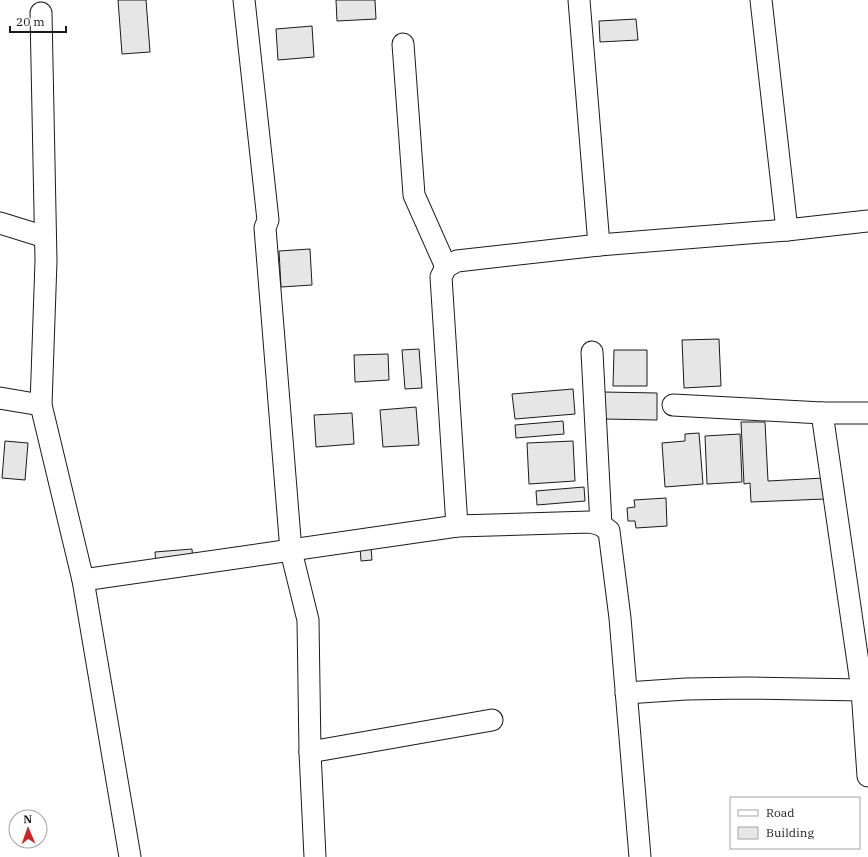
<svg xmlns="http://www.w3.org/2000/svg" width="868" height="857" font-family="'IBM Plex Serif',serif">
	<rect width="100%" height="100%" fill="#fff"/>
	<g fill="#e6e6e6" stroke="#1a1a1a">
		<path d="M 118,0 L 146,0 L 150,52 L 122,54 Z"/>
		<path d="M 336,0 L 375,0 L 376,19 L 337,21 Z"/>
		<path d="M 636,19 L 638,40 L 600,42 L 599,21 Z"/>
		<path d="M 312,26 L 314,57 L 278,60 L 276,29 Z"/>
		<path d="M 310,249 L 312,285 L 281,287 L 279,251 Z"/>
		<path d="M 719,339 L 721,386 L 684,388 L 682,340 Z"/>
		<path d="M 419,349 L 422,388 L 405,389 L 402,350 Z"/>
		<path d="M 614,350 L 647,350 L 647,386 L 613,386 Z"/>
		<path d="M 388,354 L 389,380 L 355,382 L 354,355 Z"/>
		<path d="M 573,389 L 575,414 L 515,419 L 512,394 Z"/>
		<path d="M 604,392 L 657,393 L 657,420 L 603,419 Z"/>
		<path d="M 416,407 L 419,445 L 383,447 L 380,410 Z"/>
		<path d="M 352,413 L 354,444 L 316,447 L 314,415 Z"/>
		<path d="M 563,421 L 564,434 L 516,438 L 515,425 Z"/>
		<path d="M 741,422 L 765,422 L 768,481 L 824,478 L 825,499 L 751,502 L 750,483 L 744,484 Z"/>
		<path d="M 699,433 L 703,484 L 665,487 L 662,443 L 685,441 L 685,434 Z"/>
		<path d="M 740,434 L 742,482 L 707,484 L 705,436 Z"/>
		<path d="M 5,441 L 28,443 L 25,480 L 2,478 Z"/>
		<path d="M 573,441 L 575,481 L 529,484 L 527,443 Z"/>
		<path d="M 584,487 L 585,501 L 537,505 L 536,491 Z"/>
		<path d="M 666,498 L 667,526 L 636,528 L 635,521 L 628,521 L 627,508 L 635,507 L 634,500 Z"/>
		<path d="M 360,547 L 371,547 L 372,560 L 361,561 Z"/>
		<path d="M 192,549 L 193,562 L 156,565 L 155,552 Z"/>
	</g>
	<g fill="none" stroke-linecap="round" stroke-linejoin="round">
		<g stroke="#1a1a1a" stroke-width="23">
			<g id="minor">
				<path d="M 244,0 L 268,220 L 265,228 L 291,551 L 308,620 L 310,752 L 315,857"/>
				<path d="M 579,0 L 599,245"/>
				<path d="M 761,0 L 787,230"/>
				<path d="M 41,13 L 46,261 L 41,405 L 83,580 L 130,857"/>
				<path d="M 403,44 L 414,195 L 446,267"/>
				<path d="M 0,223 L 45,237"/>
				<path d="M 592,352 L 601,525"/>
				<path d="M 0,398 L 41,405"/>
				<path d="M 673,405 L 822,413 L 868,413"/>
				<path d="M 822,413 L 862,690 L 868,776"/>
				<path d="M 457,526 L 441,277 L 446,267 L 457,261 L 599,245 L 787,230 L 868,221"/>
				<path d="M 83,580 L 457,526 L 590,522 L 601,525 L 609,531 L 620,618 L 640,857"/>
				<path d="M 626,693 L 686,689 L 746,688 L 862,690"/>
				<path d="M 310,752 L 492,720"/>
			</g>
		</g>
		<use href="#minor" stroke="#fff" stroke-width="21"/>
	</g>
	<rect x="730" y="797" width="130" height="52" fill="#ffffff" stroke="#a3a3a3"/>
	<rect x="738" y="810" width="20" height="6" fill="#ffffff" stroke="#a3a3a3"/>
	<text x="766" y="817" font-size="12" fill="#1a1a1a">Road</text>
	<rect x="738" y="827" width="20" height="12" fill="#e6e6e6" stroke="#a3a3a3"/>
	<text x="766" y="837" font-size="12" fill="#1a1a1a">Building</text>
	<g transform="translate(28 829) rotate(358)"><circle r="19" fill="#ffffff" stroke="#a3a3a3"/>
	<path d="M0-3L7 15L0 10L-7 15Z" fill="#c62828"/>
	<text y="-6" font-size="11" font-weight="bold" text-anchor="middle" fill="#1a1a1a">N</text>
	</g>
	<path d="M10 26v6h56v-6" fill="none" stroke="#1a1a1a" stroke-width="2"/>
	<text x="16" y="26" font-size="12" fill="#1a1a1a" stroke="#ffffff" stroke-width="3" paint-order="stroke">20 m</text>
</svg>
